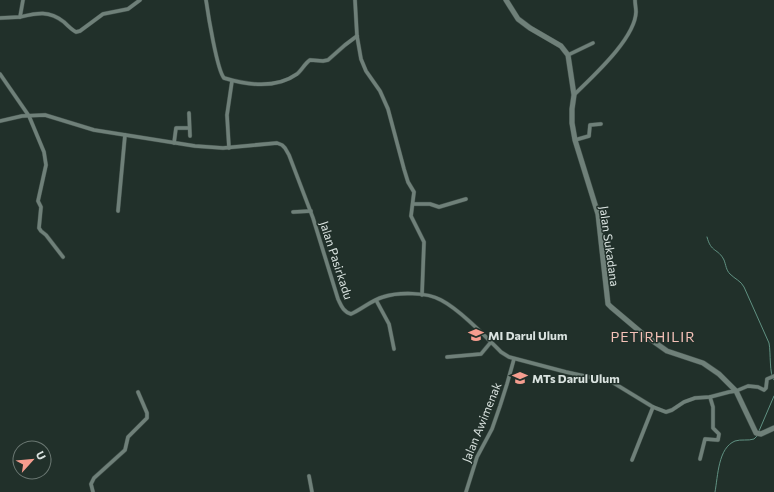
<svg xmlns="http://www.w3.org/2000/svg" width="774" height="492" font-family="Commissioner,sans-serif">
	<rect width="100%" height="100%" fill="#21302a"/>
	<g fill="none" stroke-linecap="round" stroke-linejoin="round">
		<g stroke="#609182" stroke-width="1">
			<path d="M 707,237 C 711,253 718,248 724,260 C 726,265 726,270 730,274 C 735,279 741,281 744,287 L 769,343 C 771,353 769,374 774,380"/>
			<path d="M 759,431 L 774,396"/>
			<path d="M 715,492 C 718,476 718,448 735,441 C 741,439 748,441 754,439 L 757,436"/>
		</g>
		<g stroke="#3f4d48" stroke-width="4.5">
			<g id="street">
				<path d="M 206,0 C 208,14 217,70 224,78 C 247,85 276,89 297,74 C 302,70 305,63 310,60 L 323,61 L 328,60 L 345,45 L 357,36"/>
				<path d="M 355,0 L 357,36 L 361,59 L 366,71 L 380,91 L 388,109 L 404,169 L 408,182 L 414,192 L 411,216 L 424,242 L 422,295"/>
				<path d="M 20,17 C 37,13 49,10 64,22 C 68,26 72,30 76,32 L 80,31 L 103,14 L 128,9 L 140,0"/>
				<path d="M 0,18 L 20,17 L 23,0"/>
				<path d="M 568,55 L 593,43"/>
				<path d="M 0,74 L 29,116 L 44,152 L 46,165 L 38,201 L 41,207 L 39,228 L 41,231 L 46,235 L 63,257"/>
				<path d="M 574,95 C 592,77 635,39 636,12 C 636,8 635,4 635,0"/>
				<path d="M 189,113 L 190,136"/>
				<path d="M 0,121 L 22,116 L 45,115 L 94,130 L 195,146 L 223,148 L 277,143 L 282,145 L 285,148 L 289,155 L 313,218 L 338,299 C 341,305 343,312 351,314 C 362,309 372,300 383,297 C 398,292 427,292 441,300 C 460,310 485,336 501,352 L 509,357 L 566,372 L 612,382 L 653,407 L 666,412 L 672,410 L 684,402 L 695,398 L 710,397 L 729,392 L 736,391 L 748,386 L 758,387 L 764,390 L 766,388 L 767,379 L 774,376"/>
				<path d="M 575,140 L 589,136 L 590,125 L 601,124"/>
				<path d="M 174,143 L 176,128 L 189,128"/>
				<path d="M 229,148 L 227,115 L 232,81"/>
				<path d="M 413,204 L 430,204 L 439,207 L 466,199"/>
				<path d="M 118,211 L 125,135"/>
				<path d="M 293,212 L 311,211"/>
				<path d="M 376,300 L 389,324 L 394,349"/>
				<path d="M 447,357 L 481,354 L 491,342"/>
				<path d="M 700,459 L 705,439 L 718,440 L 719,434 L 713,428 L 713,407 L 710,397"/>
				<path d="M 632,460 L 653,407"/>
				<path d="M 309,476 L 312,492"/>
				<path d="M 93,492 L 91,484 L 94,478 L 125,450 L 128,437 L 147,418 L 147,413 L 138,392"/>
				<path d="M 466,492 L 477,457 L 492,429 L 500,406 L 507,384 L 514,359"/>
			</g>
		</g>
		<g stroke="#3f4d48" stroke-width="6">
			<path id="secondary" d="M 506,0 L 518,19 L 530,28 L 561,46 L 568,55 L 574,95 L 572,109 L 572,123 L 575,140 L 598,214 L 608,304 L 611,307 L 643,334 L 667,351 L 703,363 L 719,374 L 736,391 L 756,433 L 761,434 L 774,428"/>
		</g>
		<use href="#street" stroke="#6f8079" stroke-width="3.5"/>
		<use href="#secondary" stroke="#6f8079" stroke-width="5"/>
	</g>
	<defs>
		<g id="school-bare" transform="scale(1.2)"><path d="M0-5L7-2L0 1L-7-2ZM-4 1L0 2.5L4 1V4Q0 6-4 4Z" fill="#f59d8f" stroke="#21302a" stroke-width="2.5" paint-order="stroke"/></g>
	</defs>
	<g fill-rule="evenodd">
		<use href="#school-bare" x="476" y="335"/>
		<use href="#school-bare" x="520" y="378"/>
	</g>
	<g text-anchor="middle" dominant-baseline="central" stroke-width="3" stroke-linejoin="round" paint-order="stroke">
		<g font-size="12" fill="#dae3e0" stroke="#21302a">
			<text transform="translate(610 246) rotate(82)">Jalan Sukadana</text>
			<text transform="translate(337 260) rotate(72)">Jalan Pasirkadu</text>
			<text transform="translate(481 422) rotate(-68)">Jalan Awimenak</text>
		</g>
		<g font-size="12" font-weight="bold" fill="#dae3e0" stroke="#21302a" text-anchor="start">
			<text x="488" y="335">MI Darul Ulum</text>
			<text x="532" y="378">MTs Darul Ulum</text>
		</g>
		<g font-size="14" letter-spacing="1" fill="#f4c1b8" stroke="#21302a">
			<text x="653" y="336">PETIRHILIR</text>
		</g>
	</g>
	<g transform="translate(32 460) rotate(63)"><circle r="19" fill="#21302a" stroke="#6b7873"/>
	<path d="M0-3L7 15L0 10L-7 15Z" fill="#f59d8f"/>
	<text y="-6" font-size="11" font-weight="bold" text-anchor="middle" fill="#dae3e0">U</text>
	</g>
</svg>
